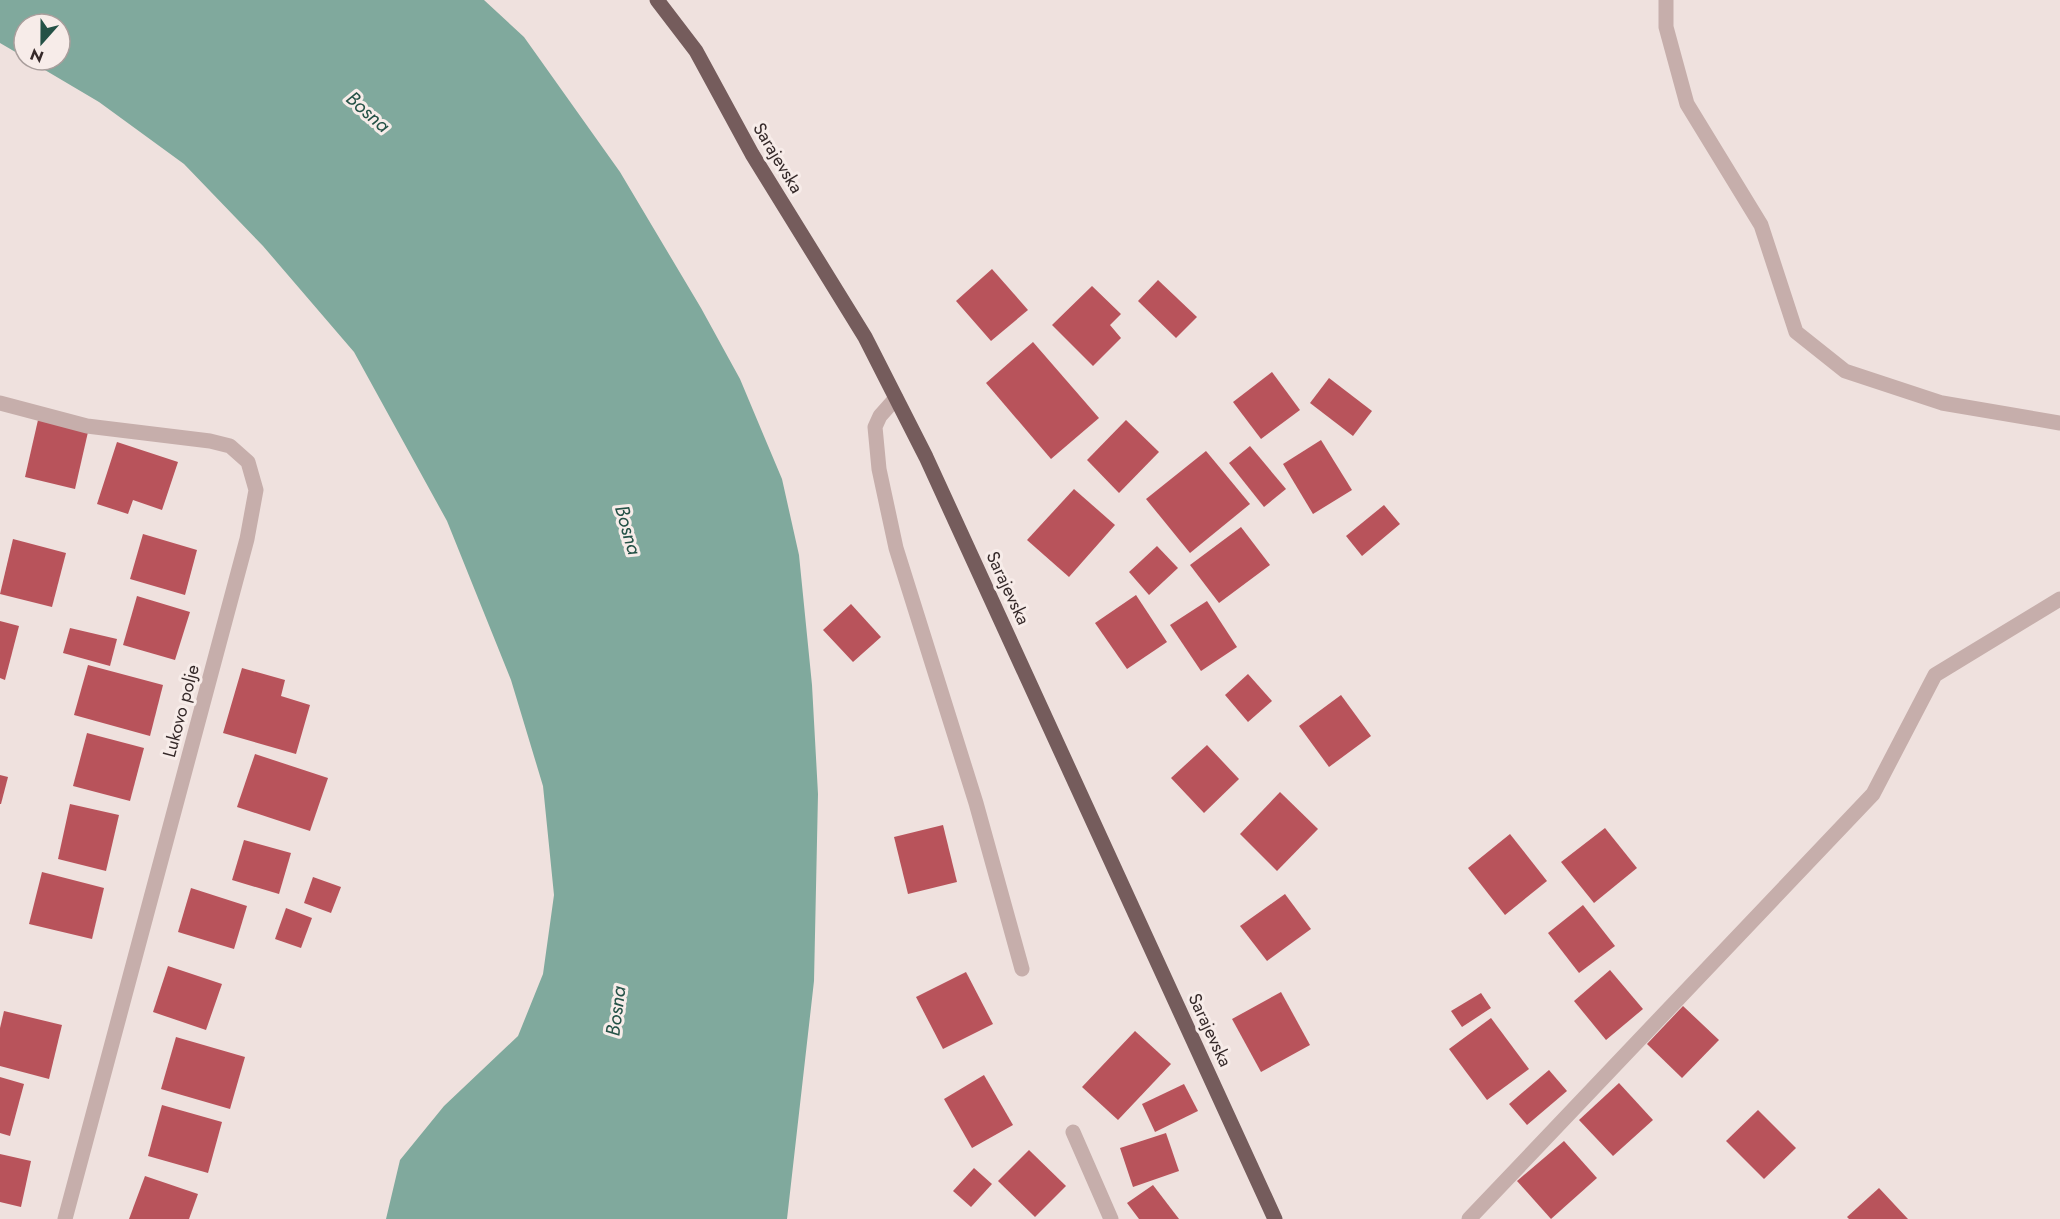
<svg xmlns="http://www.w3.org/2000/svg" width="2060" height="1219" font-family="Jost,sans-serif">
	<rect width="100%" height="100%" fill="#efe1de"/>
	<path fill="#80a99d" d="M 0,0 L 484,0 L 524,37 L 620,172 L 701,308 L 740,379 L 782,479 L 799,555 L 812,685 L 818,794 L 814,981 L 787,1219 L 386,1219 L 400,1160 L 444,1106 L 518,1036 L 543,974 L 554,895 L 543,786 L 511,680 L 447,521 L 354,352 L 263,246 L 184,164 L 99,102 L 28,60 L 60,60 L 60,24 L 24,24 L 24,57 L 0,43 Z"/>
	<g fill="#b8535b">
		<path d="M 992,269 L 1028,310 L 991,341 L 956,301 Z"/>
		<path d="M 1158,280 L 1197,317 L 1176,338 L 1138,301 Z"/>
		<path d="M 1092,286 L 1121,314 L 1110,325 L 1121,338 L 1093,366 L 1052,325 Z"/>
		<path d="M 1033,342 L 1099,418 L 1051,459 L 986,383 Z"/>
		<path d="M 1272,372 L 1300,410 L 1261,439 L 1233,402 Z"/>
		<path d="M 1329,378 L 1372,411 L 1353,436 L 1310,403 Z"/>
		<path d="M 38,420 L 88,432 L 75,489 L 25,477 Z"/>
		<path d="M 1126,420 L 1159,452 L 1119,493 L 1087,460 Z"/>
		<path d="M 1321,440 L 1352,490 L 1313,514 L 1283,464 Z"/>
		<path d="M 117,442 L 178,462 L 162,510 L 133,500 L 128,514 L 97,504 Z"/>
		<path d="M 1250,446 L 1286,489 L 1264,507 L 1229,463 Z"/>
		<path d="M 1206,451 L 1250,504 L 1190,553 L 1146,499 Z"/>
		<path d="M 1074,489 L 1115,525 L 1069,577 L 1027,540 Z"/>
		<path d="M 1384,505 L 1400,524 L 1362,556 L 1346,536 Z"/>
		<path d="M 1241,527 L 1270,565 L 1219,603 L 1190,565 Z"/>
		<path d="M 143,534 L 197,550 L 185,595 L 130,579 Z"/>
		<path d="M 13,539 L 66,553 L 52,607 L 0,594 Z"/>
		<path d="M 1157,546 L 1178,568 L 1149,595 L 1129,572 Z"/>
		<path d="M 1136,595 L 1167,642 L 1127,669 L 1095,623 Z"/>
		<path d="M 137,596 L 190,612 L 175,660 L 123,645 Z"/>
		<path d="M 1207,601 L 1237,647 L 1201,671 L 1170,625 Z"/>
		<path d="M 851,604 L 881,637 L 853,662 L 823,630 Z"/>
		<path d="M 0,621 L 19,626 L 5,680 L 0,678 Z"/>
		<path d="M 70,628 L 117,639 L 110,666 L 63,653 Z"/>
		<path d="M 88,665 L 163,685 L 150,736 L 74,715 Z"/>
		<path d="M 242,668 L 285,680 L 281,696 L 310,705 L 296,754 L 223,733 Z"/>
		<path d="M 1248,674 L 1272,701 L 1248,722 L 1225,695 Z"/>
		<path d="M 1341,695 L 1371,736 L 1329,767 L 1299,726 Z"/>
		<path d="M 87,733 L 144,748 L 130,801 L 73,786 Z"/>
		<path d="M 1207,745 L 1239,779 L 1204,813 L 1171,778 Z"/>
		<path d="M 255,754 L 328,778 L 310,831 L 237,807 Z"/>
		<path d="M 0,775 L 8,777 L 1,804 L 0,804 Z"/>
		<path d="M 1280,792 L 1318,829 L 1277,871 L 1240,834 Z"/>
		<path d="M 70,804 L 119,815 L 106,871 L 58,859 Z"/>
		<path d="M 943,825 L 957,882 L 908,894 L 894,837 Z"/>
		<path d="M 1605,828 L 1637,868 L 1594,903 L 1561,862 Z"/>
		<path d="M 1510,834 L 1547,881 L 1505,915 L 1468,868 Z"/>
		<path d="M 244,840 L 291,853 L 279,894 L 232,880 Z"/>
		<path d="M 42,872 L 104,888 L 92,939 L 29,924 Z"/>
		<path d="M 313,877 L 341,887 L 331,913 L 304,903 Z"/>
		<path d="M 191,888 L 247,906 L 234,949 L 178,932 Z"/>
		<path d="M 1285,894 L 1311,929 L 1267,961 L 1240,926 Z"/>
		<path d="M 1583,905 L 1615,946 L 1579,973 L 1548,933 Z"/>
		<path d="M 286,908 L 312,918 L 301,948 L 275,939 Z"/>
		<path d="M 168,966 L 222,984 L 206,1030 L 153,1012 Z"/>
		<path d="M 1610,970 L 1643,1009 L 1606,1040 L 1574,1001 Z"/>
		<path d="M 966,972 L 993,1024 L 943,1049 L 916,997 Z"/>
		<path d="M 1281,992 L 1310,1045 L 1261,1072 L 1232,1019 Z"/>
		<path d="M 1481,993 L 1491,1008 L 1462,1027 L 1451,1011 Z"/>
		<path d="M 1683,1006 L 1719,1040 L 1682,1078 L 1647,1044 Z"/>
		<path d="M 4,1011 L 62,1025 L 49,1079 L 0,1066 L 0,1028 Z"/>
		<path d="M 1491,1018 L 1529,1069 L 1487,1100 L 1449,1049 Z"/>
		<path d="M 1135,1031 L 1171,1064 L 1118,1120 L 1082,1087 Z"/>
		<path d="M 176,1037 L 245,1057 L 230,1109 L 161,1089 Z"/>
		<path d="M 1549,1070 L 1567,1091 L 1527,1125 L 1509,1104 Z"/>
		<path d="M 984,1075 L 1013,1125 L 972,1148 L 944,1099 Z"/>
		<path d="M 0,1077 L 24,1084 L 10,1136 L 0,1133 Z"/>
		<path d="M 1619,1083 L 1653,1120 L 1613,1156 L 1579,1120 Z"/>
		<path d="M 1184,1084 L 1198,1111 L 1155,1132 L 1142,1104 Z"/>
		<path d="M 162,1105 L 222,1122 L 208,1173 L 148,1156 Z"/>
		<path d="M 1758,1110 L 1796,1148 L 1764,1179 L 1726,1141 Z"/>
		<path d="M 1166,1133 L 1179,1171 L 1133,1187 L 1120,1148 Z"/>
		<path d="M 1564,1141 L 1597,1178 L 1551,1219 L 1517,1181 Z"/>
		<path d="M 1029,1150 L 1066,1186 L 1035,1217 L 998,1181 Z"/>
		<path d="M 0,1154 L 31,1161 L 21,1207 L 0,1202 Z"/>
		<path d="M 974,1168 L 992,1184 L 971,1207 L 953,1191 Z"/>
		<path d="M 145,1176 L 198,1194 L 189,1219 L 129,1219 Z"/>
		<path d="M 1153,1185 L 1179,1219 L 1139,1219 L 1127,1203 Z"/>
		<path d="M 1879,1188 L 1908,1219 L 1849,1219 L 1847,1217 Z"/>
	</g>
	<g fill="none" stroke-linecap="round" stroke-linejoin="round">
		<g stroke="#c6aeab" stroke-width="15">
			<path d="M 1666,0 L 1666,27 L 1687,104 L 1761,225 L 1796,332 L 1845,371 L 1942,403 L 2060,423"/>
			<path d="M 896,398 L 880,416 L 875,427 L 879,469 L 896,548 L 976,803 L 1022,969"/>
			<path d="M 0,403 L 87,426 L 210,441 L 230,446 L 248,462 L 256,490 L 247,539 L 65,1219"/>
			<path d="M 1073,1132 L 1111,1219"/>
			<path d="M 1469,1219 L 1873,794 L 1935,675 L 2060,599"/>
		</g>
		<path stroke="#755c5c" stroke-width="15" d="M 657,0 L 696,51 L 752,154 L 865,337 L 926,457 L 1275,1219"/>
	</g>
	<g text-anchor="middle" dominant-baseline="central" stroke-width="6" stroke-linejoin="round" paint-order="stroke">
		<g font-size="18" fill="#352929" stroke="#f7ece9">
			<text transform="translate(778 158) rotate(59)">Sarajevska</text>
			<text transform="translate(1008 588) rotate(65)">Sarajevska</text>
			<text transform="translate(181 711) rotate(-75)">Lukovo polje</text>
			<text transform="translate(1210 1030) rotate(65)">Sarajevska</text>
		</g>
		<g font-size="20" font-style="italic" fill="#245146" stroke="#f7ece9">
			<text transform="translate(368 112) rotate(41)">Bosna</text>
			<text transform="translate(628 530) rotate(74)">Bosna</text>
			<text transform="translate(616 1011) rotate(-83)">Bosna</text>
		</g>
	</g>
	<g transform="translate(42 42) rotate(201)"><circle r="28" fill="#f7ece9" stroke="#a99e9c" stroke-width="1.5"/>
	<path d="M0-4.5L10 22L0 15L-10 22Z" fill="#245146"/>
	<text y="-9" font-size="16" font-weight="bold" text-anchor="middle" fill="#352929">N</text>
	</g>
</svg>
